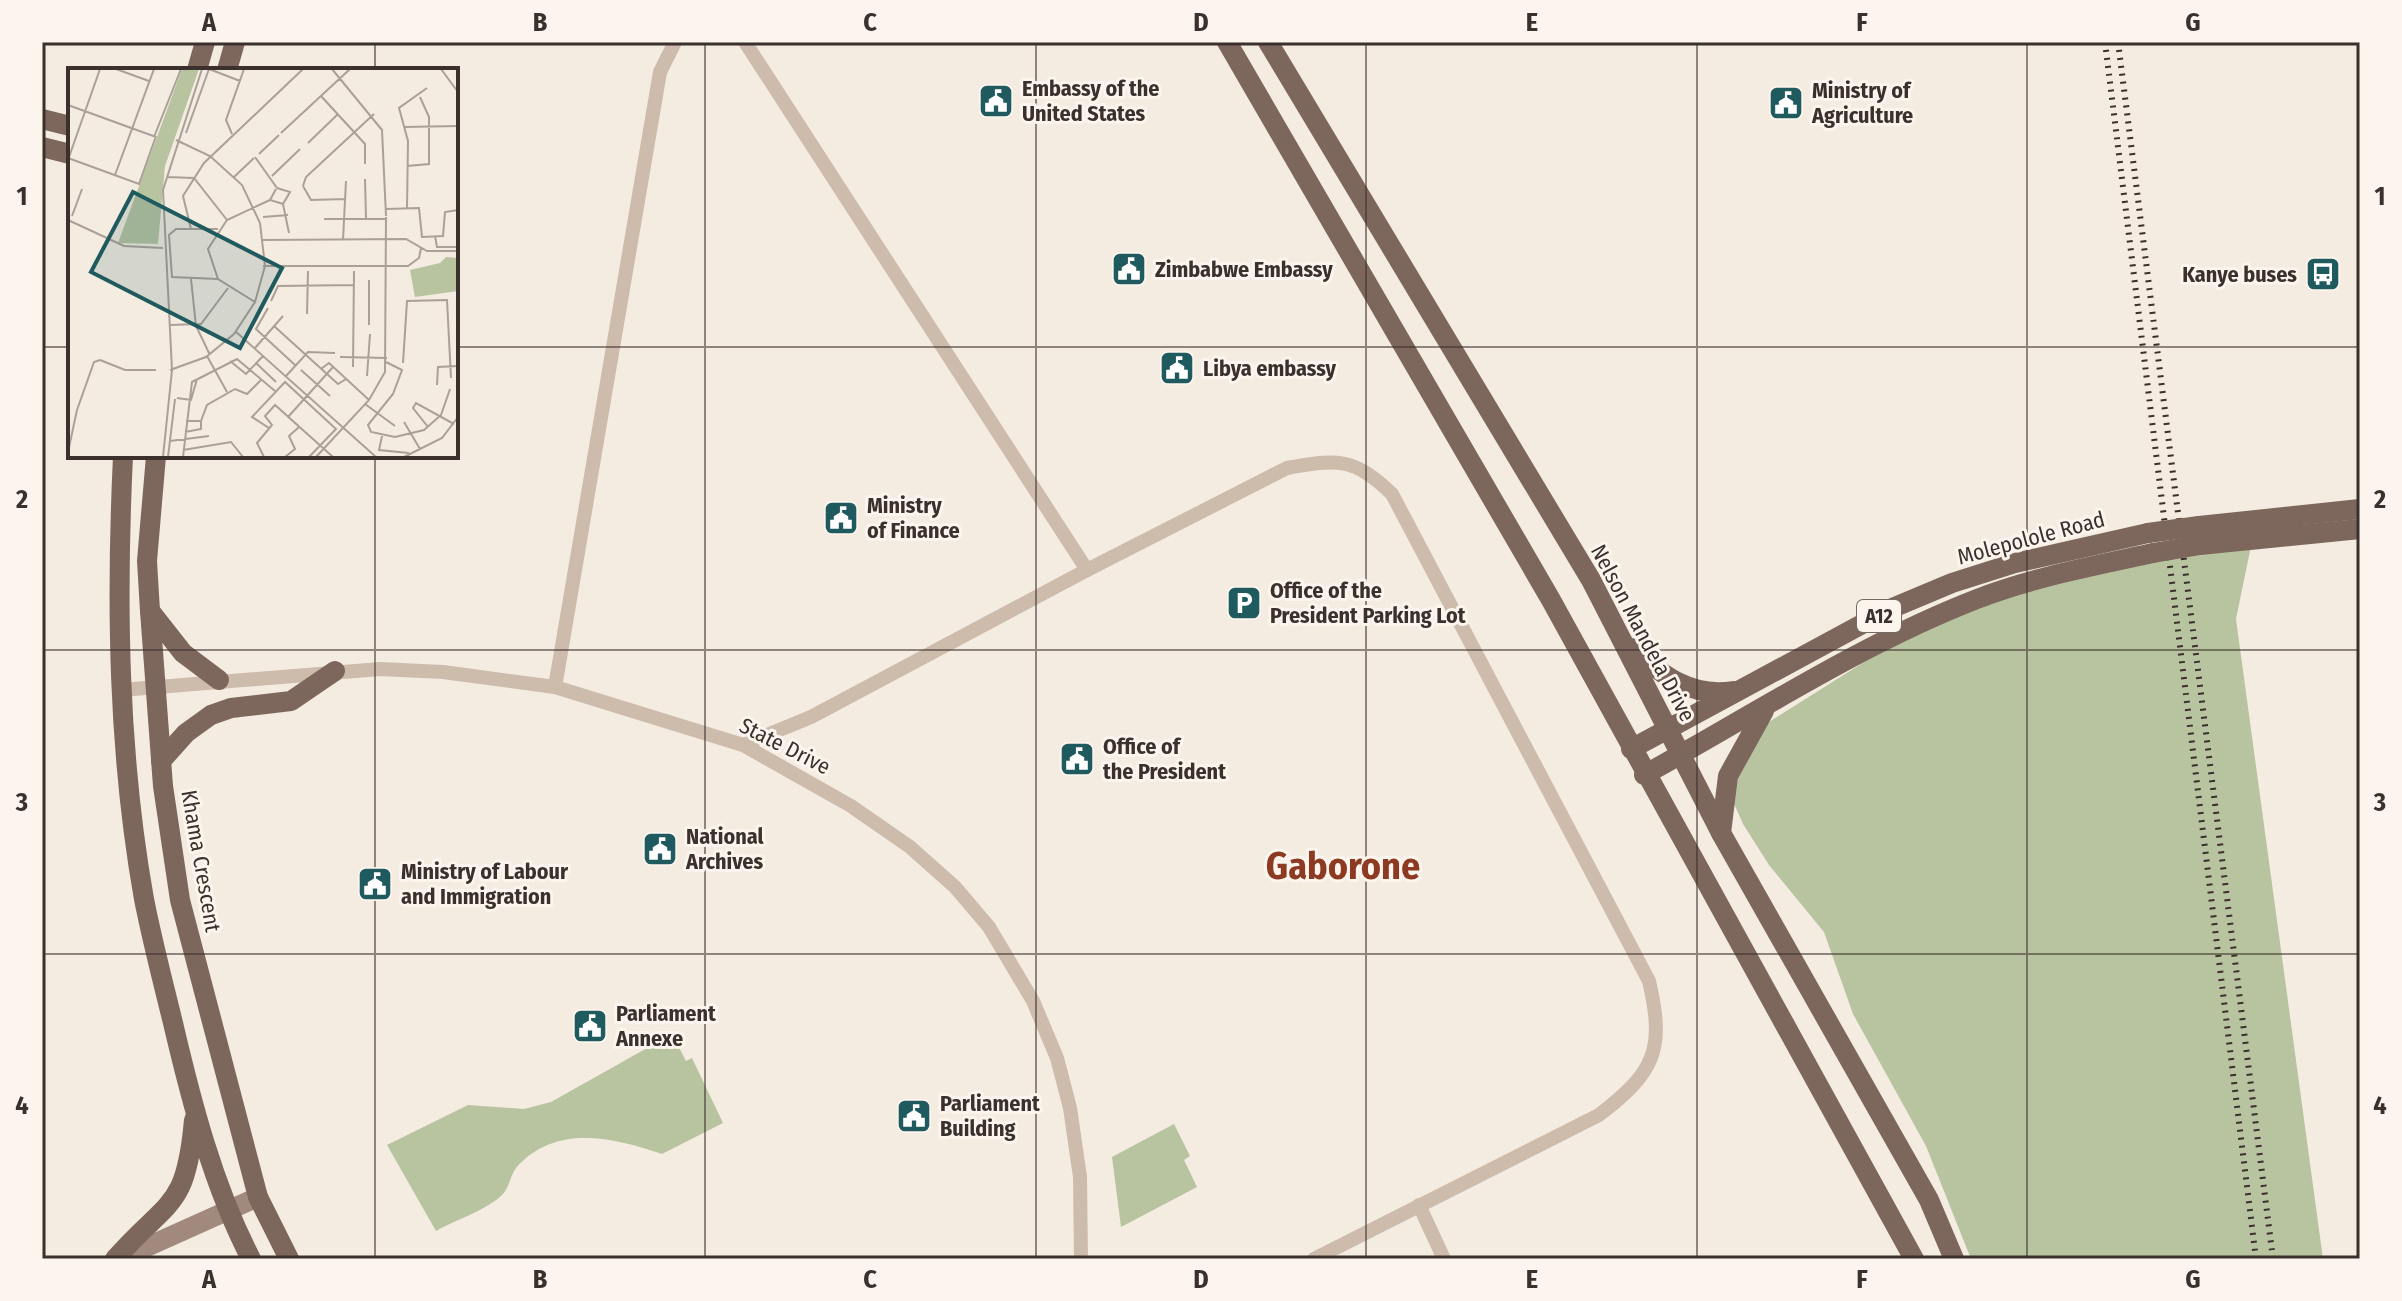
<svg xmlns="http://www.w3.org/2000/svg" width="2402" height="1301" font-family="'Fira Sans Condensed',sans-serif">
	<rect width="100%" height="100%" fill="#f4ebe1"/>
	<g fill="#b8c4a0">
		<path d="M 2251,546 L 2236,619 L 2323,1259 L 1971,1259 L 1926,1146 L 1853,1014 L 1824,932 L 1769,865 L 1743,824 L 1732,799 L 1734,778 L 1764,725 L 1888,647 L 1966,609 L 2047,580 Z"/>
		<path d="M 672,1034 L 686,1061 L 692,1058 L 723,1123 L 662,1154 C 614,1138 556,1123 516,1168 C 510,1176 509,1189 502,1195 C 485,1211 455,1220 436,1231 L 387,1145 L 468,1105 L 524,1109 L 551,1102 Z"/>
		<path d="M 1174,1124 L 1190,1156 L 1184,1160 L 1197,1187 L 1121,1227 L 1112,1157 Z"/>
	</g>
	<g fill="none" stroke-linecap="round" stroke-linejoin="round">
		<g stroke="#cdbbac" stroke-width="14">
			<path d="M 745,42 L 1087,570"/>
			<path d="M 555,687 L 660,72 L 675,42"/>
			<path d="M 121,690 L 380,669 L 443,672 L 555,687 L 743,745 L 851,806 L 910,847 L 955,887 L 989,927 L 1033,1001 L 1057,1058 L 1070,1108 L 1080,1177 L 1081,1259"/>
			<path d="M 743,745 L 811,717 L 1087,570 L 1287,468 C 1337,459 1354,457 1392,494 L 1649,981 C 1665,1050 1655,1072 1599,1115 L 1314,1259"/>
			<path d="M 1419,1205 L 1444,1259"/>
		</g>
		<path stroke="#a18a7d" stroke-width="20" d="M 120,1259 L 258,1197"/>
		<g stroke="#7d675c" stroke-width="20">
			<path d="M 1227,42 L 1551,600 L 1914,1259"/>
			<path d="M 1268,42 L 1591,580 L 1721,833 L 1929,1200 L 1954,1259"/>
			<path d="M 197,70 L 205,42"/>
			<path d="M 227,70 L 235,42"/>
			<path d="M 42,119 L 70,126"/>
			<path d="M 42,147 L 70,154"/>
			<path d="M 123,456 C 116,603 118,753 144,899 C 152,940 163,982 173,1023 C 192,1104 213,1185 251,1259"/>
			<path d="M 156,456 L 147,561 L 150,611 L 163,786 L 180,900 L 258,1197 L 289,1259"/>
			<path d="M 2199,526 L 2360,509"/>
			<path d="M 2200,545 L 2360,529"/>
			<path d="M 150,611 L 183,653 L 219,680"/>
			<path d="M 1631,648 C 1662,675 1691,698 1733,691"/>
			<path d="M 1631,749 L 1890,609 L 1952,583 L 2015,563 L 2148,533"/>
			<path d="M 161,761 L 186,733 L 211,715 L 231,708 L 291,701 L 335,671"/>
			<path d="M 1644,775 C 1753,715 1861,644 1977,599 C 2034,577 2093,566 2153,553"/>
			<path d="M 1721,833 L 1728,776 L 1764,711"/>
			<path d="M 115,1259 C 169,1198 186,1210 194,1120"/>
		</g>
		<g stroke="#3b302b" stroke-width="6" stroke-dasharray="2 6" stroke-linecap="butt">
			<path d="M 2105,42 L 2256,1259"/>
			<path d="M 2118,42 L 2273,1259"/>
		</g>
		<g stroke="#7d675c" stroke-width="20">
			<path d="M 2148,533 L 2199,526"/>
			<path d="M 2153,553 L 2200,545"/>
		</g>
	</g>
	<path fill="none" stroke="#3b302b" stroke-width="2" stroke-opacity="0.55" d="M 375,42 L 375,70M 705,42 L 705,1259M 1036,42 L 1036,1259M 1366,42 L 1366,1259M 1697,42 L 1697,1259M 2027,42 L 2027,1259M 42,347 L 70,347M 456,347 L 2360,347M 375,456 L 375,1259M 42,650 L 2360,650M 42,954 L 2360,954"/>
	<defs>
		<g id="civic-square" transform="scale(1.8)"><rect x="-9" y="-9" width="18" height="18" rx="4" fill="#1f5a5e" stroke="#fbf5ee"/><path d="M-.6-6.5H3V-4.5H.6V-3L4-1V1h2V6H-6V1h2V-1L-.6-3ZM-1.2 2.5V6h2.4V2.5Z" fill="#fff"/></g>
		<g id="bus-square" transform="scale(1.8)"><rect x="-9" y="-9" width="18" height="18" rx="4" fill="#1f5a5e" stroke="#fbf5ee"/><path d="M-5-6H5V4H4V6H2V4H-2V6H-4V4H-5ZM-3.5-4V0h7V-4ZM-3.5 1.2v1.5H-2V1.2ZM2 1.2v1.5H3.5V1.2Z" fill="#fff"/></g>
		<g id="parking-square" transform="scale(1.8)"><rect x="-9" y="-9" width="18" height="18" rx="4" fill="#1f5a5e" stroke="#fbf5ee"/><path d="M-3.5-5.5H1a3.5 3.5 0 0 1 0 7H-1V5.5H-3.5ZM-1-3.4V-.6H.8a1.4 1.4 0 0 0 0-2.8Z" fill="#fff"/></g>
	</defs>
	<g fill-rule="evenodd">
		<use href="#civic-square" x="996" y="101"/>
		<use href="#civic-square" x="1786" y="103"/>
		<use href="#civic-square" x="1129" y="269"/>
		<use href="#bus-square" x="2323" y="274"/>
		<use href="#civic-square" x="1177" y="368"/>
		<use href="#civic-square" x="841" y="518"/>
		<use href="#parking-square" x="1244" y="603"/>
		<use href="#civic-square" x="1077" y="759"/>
		<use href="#civic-square" x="660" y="849"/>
		<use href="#civic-square" x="375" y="884"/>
		<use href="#civic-square" x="590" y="1026"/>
		<use href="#civic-square" x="914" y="1116"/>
	</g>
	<g text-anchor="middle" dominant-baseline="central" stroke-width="6" stroke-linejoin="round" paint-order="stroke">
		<rect fill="#fbf5ee" stroke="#756b66" stroke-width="2" x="1857" y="600" width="44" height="32" rx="6"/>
		<g font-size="20" font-weight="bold" fill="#3b302b">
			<text x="1879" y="616">A12</text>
		</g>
		<g font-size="22" font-weight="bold" fill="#3b302b" stroke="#fbf5ee" text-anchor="start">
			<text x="1022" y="88">Embassy of the<tspan x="1022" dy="25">United States</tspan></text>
			<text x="1812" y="90">Ministry of<tspan x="1812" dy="25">Agriculture</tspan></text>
			<text x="1155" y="269">Zimbabwe Embassy</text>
			<text x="2297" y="274" text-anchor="end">Kanye buses</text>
			<text x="1203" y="368">Libya embassy</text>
			<text x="867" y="505">Ministry<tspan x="867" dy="25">of Finance</tspan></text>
			<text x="1270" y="590">Office of the<tspan x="1270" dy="25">President Parking Lot</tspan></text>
			<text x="1103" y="746">Office of<tspan x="1103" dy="25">the President</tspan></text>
			<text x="686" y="836">National<tspan x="686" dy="25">Archives</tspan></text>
			<text x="401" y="871">Ministry of Labour<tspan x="401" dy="25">and Immigration</tspan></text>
			<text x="616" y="1013">Parliament<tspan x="616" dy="25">Annexe</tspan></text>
			<text x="940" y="1103">Parliament<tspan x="940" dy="25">Building</tspan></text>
		</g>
		<g font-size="22" fill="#3b302b" stroke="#fbf5ee">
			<text transform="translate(2031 538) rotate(-15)">Molepolole Road</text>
			<text transform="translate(1643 633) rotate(62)">Nelson Mandela Drive</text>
			<text transform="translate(785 746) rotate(27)">State Drive</text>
			<text transform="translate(201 861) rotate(80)">Khama Crescent</text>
		</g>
		<g font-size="38" font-weight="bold" fill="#8c3b22" stroke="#fbf5ee">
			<text x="1343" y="866">Gaborone</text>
		</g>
	</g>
	<g transform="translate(68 68)">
		<rect width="390" height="390" fill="#f4ebe1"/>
		<path d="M 114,1 L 131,1 L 97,98 L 90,176 L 50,175 ZM 378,189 L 390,190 L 390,223 L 347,229 L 342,202 L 372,195 Z" fill="#b8c4a0"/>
		<path fill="none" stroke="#aaa098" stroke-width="2" d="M 48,1 L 81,13M 141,1 L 172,13M 264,1 L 314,62 L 318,148M 373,1 L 390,24M 253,28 L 297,76 L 297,96M 0,37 L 88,69M 336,59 L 390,58M 118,65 L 141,1M 213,65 L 282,1M 164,66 L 158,52 L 176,1M 86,69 L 113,1M 240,75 L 270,46M 191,86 L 211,67M 1,89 L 32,1M 187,89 L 209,120M 0,90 L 71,116 L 88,68M 339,98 L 361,96 L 361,49 L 352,29M 47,107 L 86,1M 204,108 L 232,81M 99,109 L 126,110 L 159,152M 165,110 L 186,90M 297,111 L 298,151M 235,118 L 238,109 L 306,46M 235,118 L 243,132 L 278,131M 209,120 L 222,124 L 215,136M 208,121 L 202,132 L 215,136M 215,136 L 221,165M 339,140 L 340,73 L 331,40 L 359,20M 318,141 L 351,140 L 354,169 L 375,168 L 377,144 L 390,142M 4,148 L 14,121M 195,149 L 220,147M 256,151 L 318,151M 0,152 L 56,178 L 95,180M 123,161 L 115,128 L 136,95 L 235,1M 150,161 L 108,161 L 101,167 L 104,209 L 150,211M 367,168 L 369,179 L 390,179M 195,172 L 338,171 L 359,183 L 390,183M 275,172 L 278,113M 195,198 L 340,198 L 351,190 L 353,180M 123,211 L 128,258 L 142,287M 301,212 L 301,257M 203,233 L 210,218 L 286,217M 187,234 L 150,211 L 140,181 L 159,152 L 202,132M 200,240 L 188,261 L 227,297M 239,246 L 240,203M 101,257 L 133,256 L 160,220M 206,258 L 270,316 L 278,311M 167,263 L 308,389M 187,280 L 215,248M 139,288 L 159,324M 272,289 L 319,290M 32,292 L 57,302 L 88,302M 162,293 L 178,306 L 195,288M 318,294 L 334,302 L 325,326 L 300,357 L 303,364 L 327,369 L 356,362 L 373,347 L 382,321M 188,295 L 208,314M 335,295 L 339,233 L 379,232 L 383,310M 285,299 L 286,203M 253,301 L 261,295 L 301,332M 102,302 L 138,289 L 166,266 L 187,234 L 197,198 L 192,155 L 174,117 L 142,88 L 108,72M 233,302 L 262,328M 218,308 L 240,284 L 267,285M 299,308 L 302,266M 369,317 L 370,299 L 390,298M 109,330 L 123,332 L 129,311M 297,336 L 327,358M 220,349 L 265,299M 118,353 L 133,353 L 139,337 L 167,321 L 179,326 L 193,312M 336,354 L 352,381M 360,359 L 345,340 L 348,335 L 386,356M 201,360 L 184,349 L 217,314 L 268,361 L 241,389M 117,364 L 133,361 L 133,352M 314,368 L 311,382 L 341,385M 102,373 L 141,368M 115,382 L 163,374 L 175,389M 0,384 L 9,342 L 26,294 L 32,292M 95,389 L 104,302 L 95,122 L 134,1M 100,389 L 107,331M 115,389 L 124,314 L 169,291 L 207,323M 196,389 L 189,375 L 204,357 L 197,348 L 207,337 L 265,389M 217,389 L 227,381 L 221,368 L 231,359M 248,389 L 301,332 L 317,304 L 318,149M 336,389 L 374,370 L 390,349"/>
		<path fill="#1f5a5e" fill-opacity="0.15" stroke="#1f5a5e" stroke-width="4" d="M 65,124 L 214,200 L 172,280 L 23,204 Z"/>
		<rect width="390" height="390" fill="none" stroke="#3b302b" stroke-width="4"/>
	</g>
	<rect width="2402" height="1301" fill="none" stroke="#fbf5ee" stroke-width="88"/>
	<rect x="44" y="44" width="2314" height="1213" fill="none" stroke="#3b302b" stroke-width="3"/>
	<g font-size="26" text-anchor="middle" font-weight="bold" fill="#3b302b">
		<text x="209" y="31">A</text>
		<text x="540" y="31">B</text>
		<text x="870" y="31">C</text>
		<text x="1201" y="31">D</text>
		<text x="1532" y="31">E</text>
		<text x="1862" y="31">F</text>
		<text x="2193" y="31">G</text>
		<text x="22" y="205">1</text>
		<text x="2380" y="205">1</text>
		<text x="22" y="508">2</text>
		<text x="2380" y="508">2</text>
		<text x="22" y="811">3</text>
		<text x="2380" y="811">3</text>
		<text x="22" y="1114">4</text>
		<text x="2380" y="1114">4</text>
		<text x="209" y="1288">A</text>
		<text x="540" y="1288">B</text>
		<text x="870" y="1288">C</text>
		<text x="1201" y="1288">D</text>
		<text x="1532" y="1288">E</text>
		<text x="1862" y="1288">F</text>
		<text x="2193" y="1288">G</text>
	</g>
</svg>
